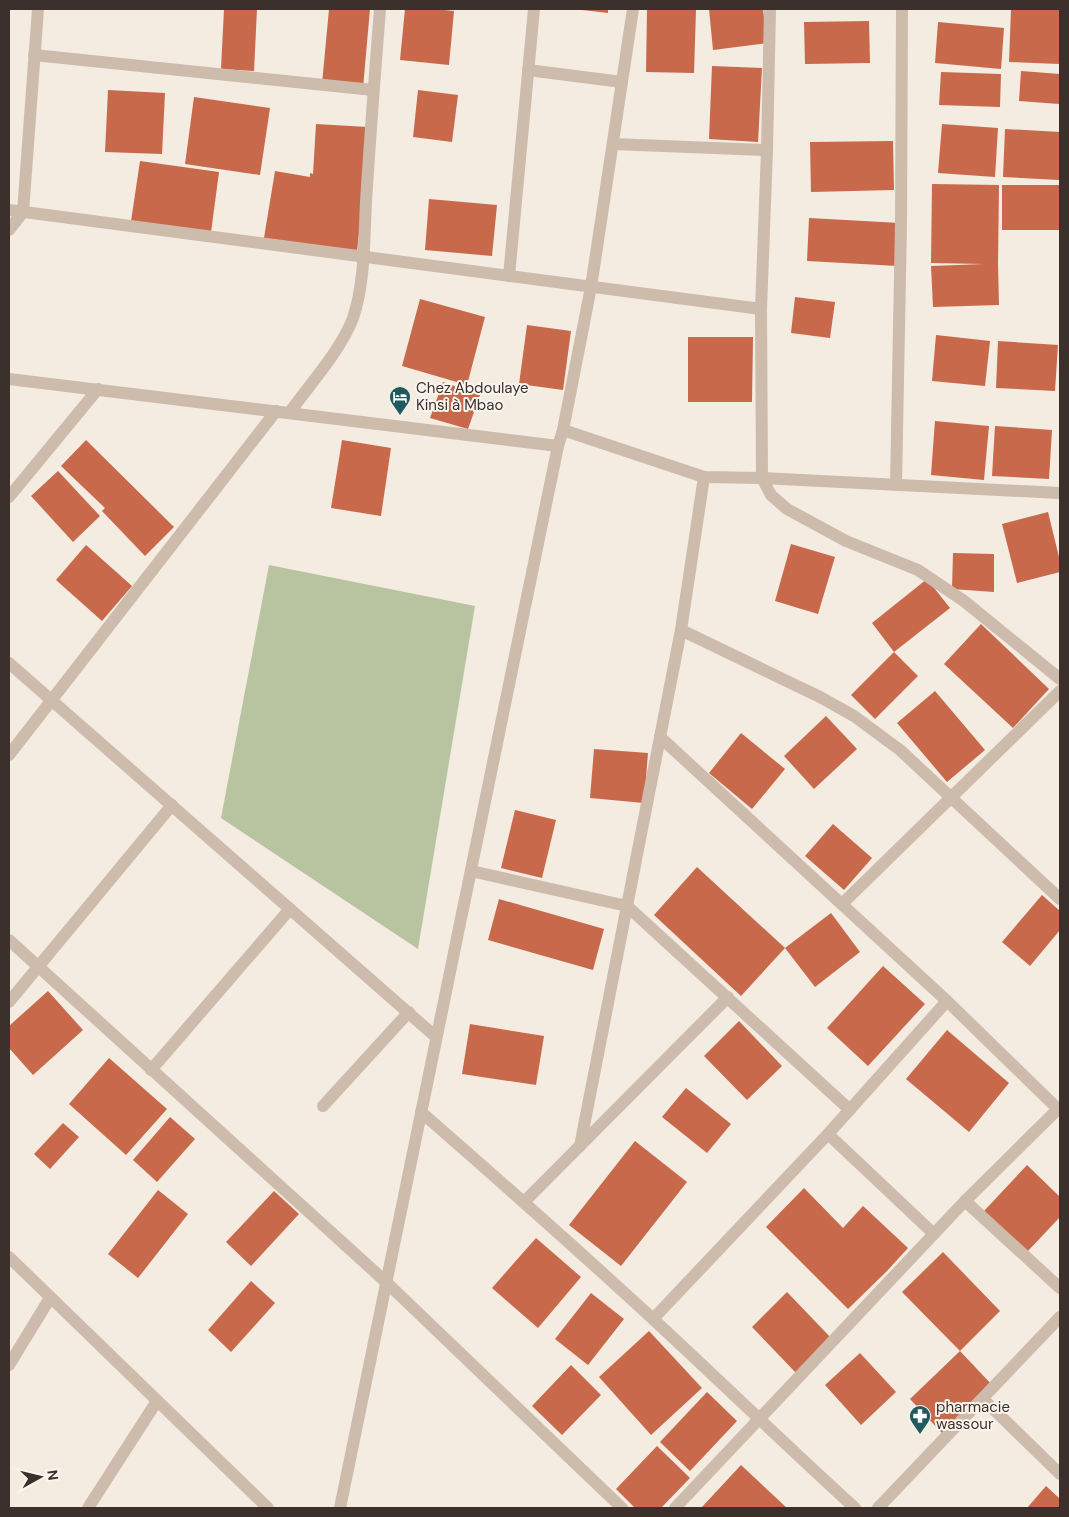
<svg xmlns="http://www.w3.org/2000/svg" width="1069" height="1517" font-family="'DM Sans',sans-serif">
	<rect width="100%" height="100%" fill="#f4ebe1"/>
	<path fill="#b8c4a0" d="M 269,565 L 475,606 L 418,949 L 221,818 Z"/>
	<g fill="#c8694b">
		<path d="M 224,9 L 257,9 L 254,71 L 221,69 Z"/>
		<path d="M 329,9 L 370,9 L 363,88 L 322,84 Z"/>
		<path d="M 405,9 L 434,9 L 454,11 L 449,65 L 400,60 Z"/>
		<path d="M 582,9 L 608,9 L 608,13 L 582,10 Z"/>
		<path d="M 647,9 L 696,9 L 694,73 L 646,72 Z"/>
		<path d="M 709,9 L 763,9 L 767,43 L 713,50 Z"/>
		<path d="M 1011,9 L 1060,9 L 1059,64 L 1009,62 Z"/>
		<path d="M 869,21 L 870,63 L 805,64 L 804,22 Z"/>
		<path d="M 938,22 L 1004,28 L 1001,69 L 935,63 Z"/>
		<path d="M 712,66 L 762,68 L 758,142 L 709,139 Z"/>
		<path d="M 1021,71 L 1060,74 L 1059,104 L 1019,101 Z"/>
		<path d="M 941,72 L 1001,74 L 1000,107 L 939,105 Z"/>
		<path d="M 108,90 L 165,93 L 162,154 L 105,152 Z"/>
		<path d="M 418,90 L 458,95 L 452,142 L 413,137 Z"/>
		<path d="M 194,97 L 270,108 L 260,175 L 185,164 Z"/>
		<path d="M 316,124 L 368,127 L 365,180 L 357,251 L 264,238 L 275,171 L 310,177 L 310,173 L 313,174 Z"/>
		<path d="M 942,124 L 998,128 L 995,177 L 938,173 Z"/>
		<path d="M 1005,129 L 1060,132 L 1059,180 L 1003,177 Z"/>
		<path d="M 893,141 L 894,190 L 811,192 L 810,142 Z"/>
		<path d="M 140,161 L 219,172 L 210,240 L 130,228 Z"/>
		<path d="M 932,184 L 999,185 L 998,264 L 999,305 L 933,307 L 931,266 L 984,264 L 931,263 Z"/>
		<rect x="1002" y="185" width="58" height="45"/>
		<path d="M 429,199 L 497,205 L 492,256 L 425,250 Z"/>
		<path d="M 809,218 L 900,223 L 898,266 L 807,261 Z"/>
		<path d="M 795,297 L 835,302 L 830,338 L 791,333 Z"/>
		<path d="M 420,299 L 485,317 L 467,385 L 402,366 Z"/>
		<path d="M 527,325 L 571,331 L 563,390 L 519,384 Z"/>
		<path d="M 936,335 L 990,341 L 985,386 L 932,381 Z"/>
		<path d="M 688,337 L 753,337 L 752,402 L 688,402 Z"/>
		<path d="M 998,341 L 1058,345 L 1055,391 L 996,388 Z"/>
		<path d="M 443,382 L 480,395 L 468,429 L 430,418 Z"/>
		<path d="M 935,421 L 989,426 L 984,480 L 931,475 Z"/>
		<path d="M 995,426 L 1052,430 L 1049,479 L 992,476 Z"/>
		<path d="M 86,440 L 174,527 L 145,556 L 102,511 L 105,508 L 61,466 Z"/>
		<path d="M 342,440 L 391,448 L 381,516 L 331,508 Z"/>
		<path d="M 58,471 L 100,516 L 73,542 L 31,496 Z"/>
		<path d="M 1048,512 L 1060,561 L 1060,572 L 1017,583 L 1002,524 Z"/>
		<path d="M 791,544 L 835,557 L 818,614 L 775,601 Z"/>
		<path d="M 86,545 L 132,586 L 102,621 L 56,580 Z"/>
		<path d="M 953,553 L 994,554 L 994,592 L 952,589 Z"/>
		<path d="M 927,579 L 950,608 L 894,652 L 872,623 Z"/>
		<path d="M 981,624 L 1049,689 L 1013,728 L 944,664 Z"/>
		<path d="M 894,652 L 918,676 L 875,719 L 851,695 Z"/>
		<path d="M 935,691 L 985,750 L 947,782 L 897,723 Z"/>
		<path d="M 826,716 L 857,749 L 814,789 L 784,756 Z"/>
		<path d="M 741,733 L 785,769 L 752,809 L 709,773 Z"/>
		<path d="M 594,749 L 648,753 L 644,803 L 590,798 Z"/>
		<path d="M 515,810 L 556,820 L 542,878 L 501,868 Z"/>
		<path d="M 833,824 L 872,858 L 844,890 L 805,856 Z"/>
		<path d="M 697,867 L 785,948 L 741,996 L 654,915 Z"/>
		<path d="M 1042,895 L 1060,911 L 1060,930 L 1030,966 L 1002,942 Z"/>
		<path d="M 499,899 L 604,929 L 593,970 L 488,940 Z"/>
		<path d="M 831,913 L 860,952 L 815,987 L 785,948 Z"/>
		<path d="M 883,966 L 925,1004 L 868,1066 L 827,1028 Z"/>
		<path d="M 48,991 L 83,1030 L 33,1075 L 9,1048 L 9,1026 Z"/>
		<path d="M 739,1021 L 782,1066 L 747,1100 L 704,1056 Z"/>
		<path d="M 470,1024 L 544,1036 L 536,1085 L 462,1074 Z"/>
		<path d="M 947,1030 L 1009,1083 L 969,1132 L 906,1079 Z"/>
		<path d="M 109,1058 L 167,1109 L 126,1155 L 69,1104 Z"/>
		<path d="M 686,1088 L 731,1124 L 707,1153 L 662,1117 Z"/>
		<path d="M 170,1117 L 195,1139 L 157,1182 L 133,1160 Z"/>
		<path d="M 63,1123 L 79,1137 L 50,1169 L 34,1154 Z"/>
		<path d="M 635,1141 L 687,1182 L 621,1266 L 569,1225 Z"/>
		<path d="M 1027,1165 L 1060,1197 L 1060,1217 L 1027,1252 L 984,1211 Z"/>
		<path d="M 804,1188 L 843,1228 L 863,1206 L 908,1248 L 887,1271 L 848,1309 L 766,1227 Z"/>
		<path d="M 158,1190 L 188,1214 L 138,1278 L 108,1254 Z"/>
		<path d="M 274,1191 L 299,1214 L 251,1266 L 226,1242 Z"/>
		<path d="M 536,1238 L 581,1277 L 538,1328 L 492,1288 Z"/>
		<path d="M 943,1252 L 1000,1311 L 960,1351 L 902,1292 Z"/>
		<path d="M 251,1281 L 275,1303 L 231,1352 L 208,1330 Z"/>
		<path d="M 787,1292 L 833,1340 L 798,1375 L 752,1327 Z"/>
		<path d="M 591,1293 L 624,1319 L 588,1365 L 555,1339 Z"/>
		<path d="M 649,1331 L 702,1388 L 651,1435 L 599,1377 Z"/>
		<path d="M 960,1351 L 992,1385 L 942,1433 L 910,1399 Z"/>
		<path d="M 860,1353 L 896,1392 L 861,1425 L 825,1385 Z"/>
		<path d="M 571,1365 L 601,1395 L 562,1435 L 532,1406 Z"/>
		<path d="M 707,1392 L 737,1421 L 690,1471 L 660,1442 Z"/>
		<path d="M 657,1446 L 690,1478 L 661,1508 L 635,1508 L 616,1489 Z"/>
		<path d="M 741,1465 L 787,1508 L 701,1508 Z"/>
		<path d="M 1046,1486 L 1060,1499 L 1060,1508 L 1027,1508 Z"/>
	</g>
	<g fill="none" stroke-linecap="round" stroke-linejoin="round">
		<g stroke="#cdbbac" stroke-width="12">
			<path d="M 770,9 L 767,150 L 761,309 L 762,478 L 771,495 L 787,509 L 846,541 L 918,570 L 964,601 L 1060,679"/>
			<path d="M 34,55 L 373,90"/>
			<path d="M 528,70 L 622,82"/>
			<path d="M 613,144 L 767,150"/>
			<path d="M 9,210 L 761,309"/>
			<path d="M 9,230 L 23,212 L 38,9"/>
			<path d="M 509,276 L 534,9"/>
			<path d="M 9,379 L 558,446"/>
			<path d="M 290,412 C 310,384 341,350 353,318 C 365,283 364,239 366,202 C 370,137 375,73 380,9"/>
			<path d="M 563,430 L 704,477 L 762,478 L 1060,493"/>
			<path d="M 896,485 L 901,223 L 902,9"/>
			<path d="M 9,497 L 98,389"/>
			<path d="M 681,630 L 820,697 L 854,716 L 900,750 L 1060,899"/>
			<path d="M 9,663 L 436,1037"/>
			<path d="M 660,737 L 947,1001 L 1060,1111"/>
			<path d="M 9,755 L 276,411"/>
			<path d="M 471,871 L 627,906 L 850,1110"/>
			<path d="M 842,904 L 1060,691"/>
			<path d="M 9,940 L 386,1282 L 622,1508"/>
			<path d="M 9,1002 L 172,805"/>
			<path d="M 151,1070 L 290,909"/>
			<path d="M 323,1106 L 409,1012"/>
			<path d="M 421,1112 C 499,1180 577,1249 653,1319 C 721,1382 787,1446 855,1508"/>
			<path d="M 828,1134 L 934,1234"/>
			<path d="M 580,1146 L 681,630 L 704,477"/>
			<path d="M 965,1201 L 1060,1288"/>
			<path d="M 524,1202 L 728,997"/>
			<path d="M 9,1257 L 268,1508"/>
			<path d="M 653,1319 L 828,1134 L 947,1001"/>
			<path d="M 9,1365 L 50,1298"/>
			<path d="M 983,1399 L 1060,1474"/>
			<path d="M 88,1508 L 157,1401"/>
			<path d="M 340,1508 L 558,446 L 563,430 L 591,287 L 633,9"/>
			<path d="M 675,1508 L 965,1201 L 1058,1109"/>
			<path d="M 878,1508 L 1060,1317"/>
		</g>
	</g>
	<defs>
		<g id="hotel-pin" transform="scale(1.125)"><path d="M0 17L-7.5 6A9.5 9.5 0 1 1 7.5 6Z" fill="#1f5a5e" stroke="#fbf5ee"/><path d="M-6-4.5h1.5V1H6V5H4.5V3h-9V5H-6ZM-4 0a1.8 1.8 0 1 1 3.6 0ZM.5 0V-2.5h3Q6-2.5 6 0Z" fill="#fff"/></g>
		<g id="pharmacy-pin" transform="scale(1.125)"><path d="M0 17L-7.5 6A9.5 9.5 0 1 1 7.5 6Z" fill="#1f5a5e" stroke="#fbf5ee"/><path d="M-2-6h4v4h4v4h-4v4h-4v-4h-4v-4h4Z" fill="#fff"/></g>
	</defs>
	<g fill-rule="evenodd">
		<use href="#hotel-pin" x="400" y="397"/>
		<use href="#pharmacy-pin" x="920" y="1416"/>
	</g>
	<g text-anchor="middle" dominant-baseline="central" stroke-width="4" stroke-linejoin="round" paint-order="stroke">
		<g font-size="15" fill="#3b302b" stroke="#fbf5ee" text-anchor="start">
			<text x="416" y="388">Chez Abdoulaye<tspan x="416" dy="17">Kinsi à Mbao</tspan></text>
			<text x="936" y="1407">pharmacie<tspan x="936" dy="17">wassour</tspan></text>
		</g>
	</g>
	<rect width="1069" height="1517" fill="none" stroke="#3b302b" stroke-width="20"/>
	<g transform="translate(40 1477) rotate(82)" stroke="#fbf5ee" stroke-width="4" paint-order="stroke">
	<path d="M0-4L9 19L0 12L-9 19Z" fill="#3b302b"/>
	<text y="-8" font-size="14" font-weight="bold" text-anchor="middle" fill="#3b302b">N</text>
	</g>
</svg>
